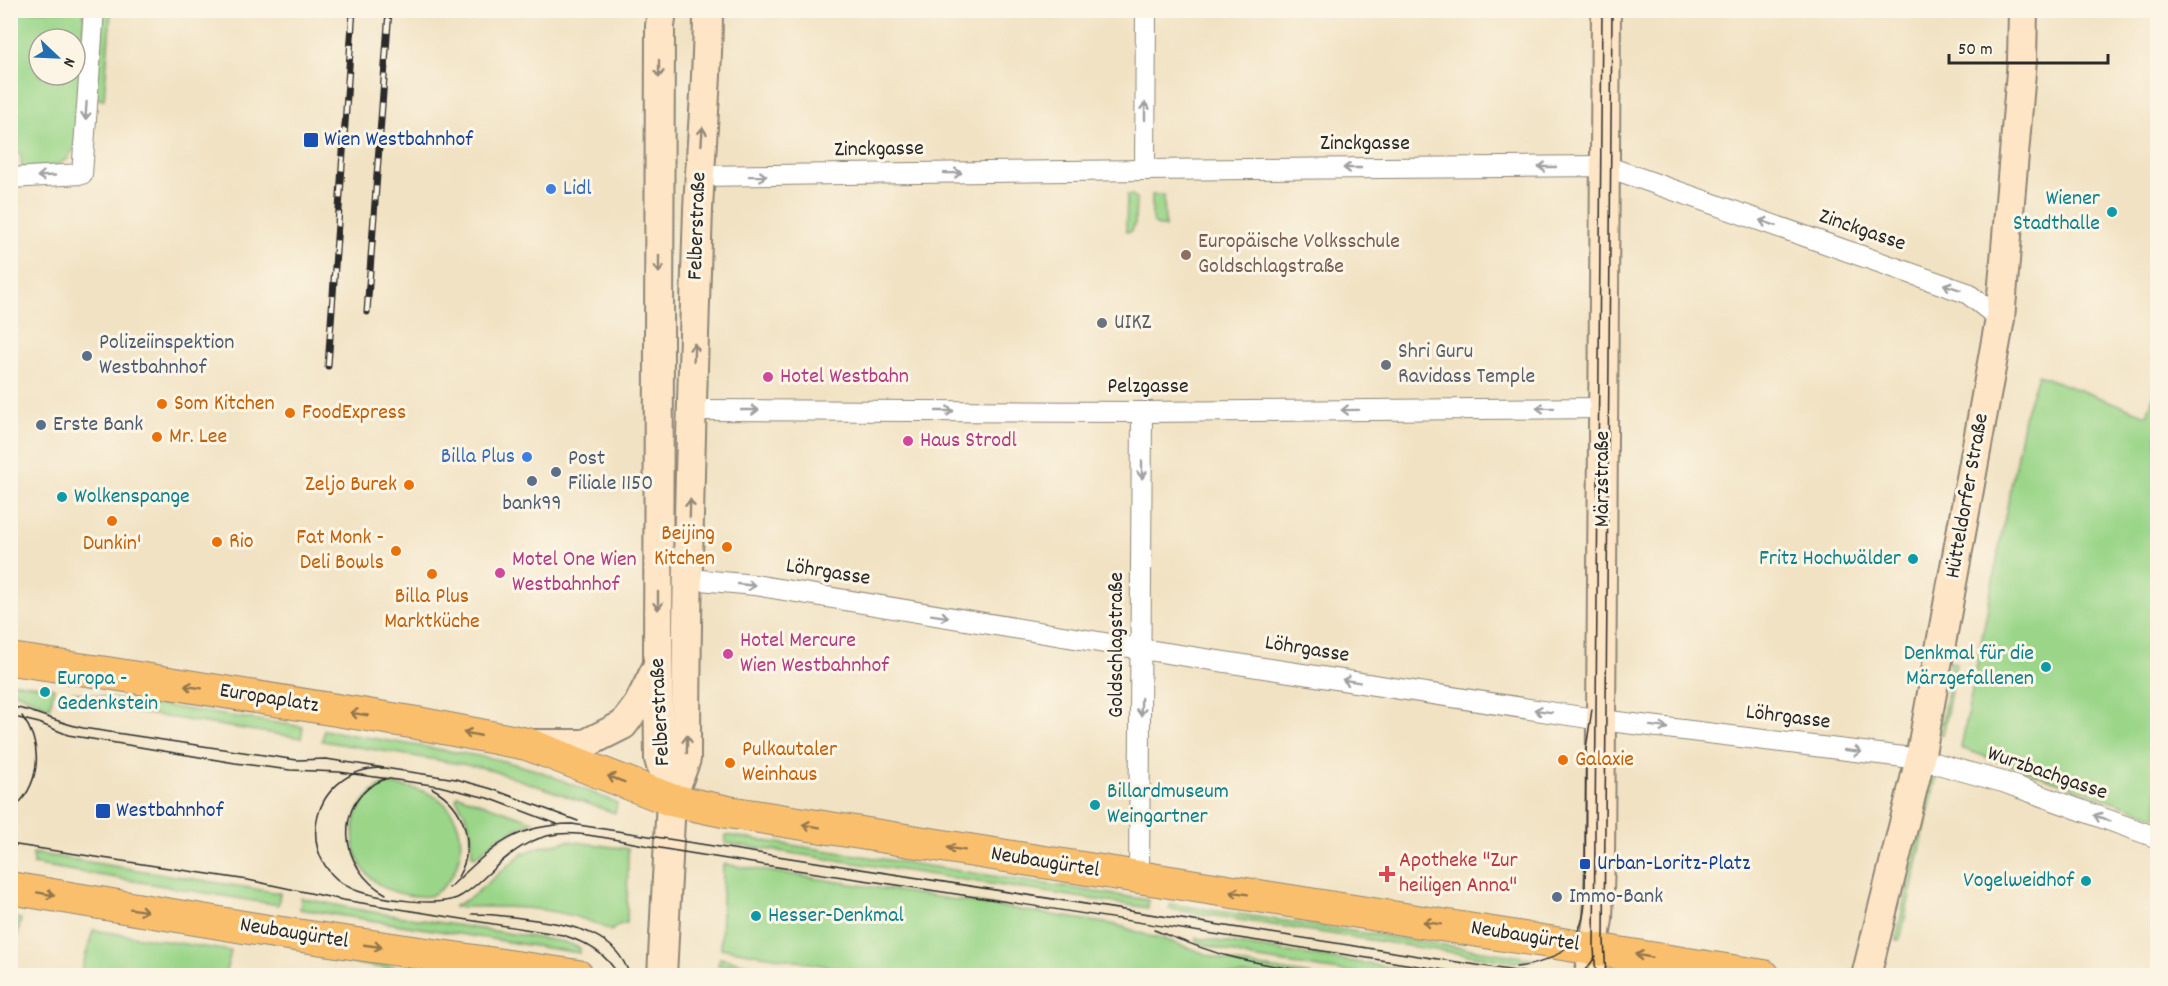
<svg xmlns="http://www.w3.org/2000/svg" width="2168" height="986" font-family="Dekko,sans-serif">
	<rect width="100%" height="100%" fill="#fcf5e5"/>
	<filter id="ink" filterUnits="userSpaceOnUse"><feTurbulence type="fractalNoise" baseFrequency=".0167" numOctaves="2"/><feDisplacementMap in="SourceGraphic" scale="12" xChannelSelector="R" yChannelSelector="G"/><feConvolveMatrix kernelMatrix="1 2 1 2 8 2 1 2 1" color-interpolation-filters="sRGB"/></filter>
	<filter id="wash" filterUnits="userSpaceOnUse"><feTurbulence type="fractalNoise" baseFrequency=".008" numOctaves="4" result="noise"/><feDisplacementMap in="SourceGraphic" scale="24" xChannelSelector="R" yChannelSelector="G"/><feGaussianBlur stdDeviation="1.35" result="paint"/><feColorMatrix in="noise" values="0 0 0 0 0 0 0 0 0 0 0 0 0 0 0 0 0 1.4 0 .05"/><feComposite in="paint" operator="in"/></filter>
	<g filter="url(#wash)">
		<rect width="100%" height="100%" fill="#f1e2c3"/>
		<g fill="#9ad588" stroke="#62805a" stroke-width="1.5" fill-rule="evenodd">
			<path d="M 11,11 L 84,11 L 80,136 L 68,159 L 54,166 L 22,170 L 21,154 L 11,155 ZM 39,39 L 75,39 L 75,75 L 39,75 Z"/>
			<path d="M 105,11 L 111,11 L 104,99 L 94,99 L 97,35 Z"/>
			<path d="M 1127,195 L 1132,195 L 1136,198 L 1135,223 L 1132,231 L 1126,232 Z"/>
			<path d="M 1152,195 L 1164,195 L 1165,227 L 1156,225 L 1152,220 Z"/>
			<path d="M 2038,375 L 2147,415 L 2157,386 L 2157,817 L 1961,748 L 2024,418 Z"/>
			<path d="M 1949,661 L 1956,663 L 1943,735 L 1936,733 L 1938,722 L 1942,722 L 1950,673 Z"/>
			<path d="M 10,682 L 54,688 L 50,707 L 11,690 Z"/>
			<path d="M 73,692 L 303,727 L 301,738 L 71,702 Z"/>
			<path d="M 324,730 L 496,759 L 539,771 L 617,803 L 615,813 L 485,768 L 322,741 Z"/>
			<path d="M 1937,773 L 1901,936 L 1899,940 L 1896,940 L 1930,779 L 1932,774 Z"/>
			<path d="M 386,784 C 405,787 423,788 439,799 C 472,823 466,878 430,896 C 410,898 386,892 372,879 C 343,852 348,800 386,784 Z"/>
			<path d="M 458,795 L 533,821 L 500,837 L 475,857 L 472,856 C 472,829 471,822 456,799 Z"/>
			<path d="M 726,835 L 1148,900 L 1148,908 L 725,843 Z"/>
			<path d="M 568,841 L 628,849 L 627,923 L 618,925 L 611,931 C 563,905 506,906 453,907 L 470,898 L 522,854 L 540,847 Z"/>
			<path d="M 33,853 L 280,893 L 278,905 L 33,864 Z"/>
			<path d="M 723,864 L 1117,925 L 1152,937 L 1158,937 L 1217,958 L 1246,965 L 1312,975 L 879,975 L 721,948 Z"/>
			<path d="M 301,898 L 366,911 L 564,942 L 580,948 L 579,953 L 300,909 Z"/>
			<path d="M 1171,904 L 1536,959 L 1514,962 L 1169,909 Z"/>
			<path d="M 11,917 L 21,919 L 11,961 L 10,917 Z"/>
			<path d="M 93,930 L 231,951 L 225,975 L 80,975 Z"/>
			<path d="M 1197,938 L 1441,975 L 1367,975 L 1252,958 L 1196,942 Z"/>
			<path d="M 334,956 L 400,967 L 399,971 L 333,960 Z"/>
			<path d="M 720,958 L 794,975 L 717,975 L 718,970 L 733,973 L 737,971 L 737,967 L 718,965 Z"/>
			<path d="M 406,968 L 457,975 L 426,975 L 405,972 Z"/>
		</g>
	</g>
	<g filter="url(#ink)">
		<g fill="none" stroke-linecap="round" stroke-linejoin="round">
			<g stroke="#8e8677" stroke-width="22">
				<g id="street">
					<path d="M 1145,170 L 1146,10"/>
					<path d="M 700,176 L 1145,170 L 1605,166 L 1967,293 L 2000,319"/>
					<path d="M 10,178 L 82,174 L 94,10"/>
					<path d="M 692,410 L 1142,412 L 1603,408"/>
					<path d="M 689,579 L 755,585 L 1141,649 L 1601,720 L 1920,759 L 2003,782 L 2158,838"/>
					<path d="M 1139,878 L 1142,412"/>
				</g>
			</g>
			<g stroke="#8e8677" stroke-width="32">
				<g id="secondary">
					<path d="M 662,10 L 660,26 L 658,664 L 659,759 L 671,800"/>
					<path d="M 533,744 L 585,744 L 623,725 L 638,705 L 656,669"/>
					<path d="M 662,976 L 671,800 L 686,759 C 686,576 692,393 698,210 C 701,143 708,77 708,10"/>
					<path d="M 1589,976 L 1598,919 L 1600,862 L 1606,10"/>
					<path d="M 1866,976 L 1920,759 L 2000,319 L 2022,60 L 2023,10"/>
				</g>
			</g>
			<g stroke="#8e8677" stroke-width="34">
				<g id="primary">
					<path d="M 10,659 L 107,673 L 417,723 L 527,744 L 671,800 L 728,812 L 1764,976"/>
					<path d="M 10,888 L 268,931 L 578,976"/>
				</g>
			</g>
			<use href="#street" stroke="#fff" stroke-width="20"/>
			<use href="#secondary" stroke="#fde5c5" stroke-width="28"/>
			<use href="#primary" stroke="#f9bf6d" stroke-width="32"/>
			<g stroke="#2b2b2b" stroke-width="1.5">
				<path d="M 10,706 C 36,711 58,723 83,728 L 297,760 L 326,759 L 456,779 L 492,789 L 578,821"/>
				<path d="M 10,716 L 39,723 L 68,735 L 235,763 L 290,770 L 339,772 L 439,786 L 491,799 L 557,824"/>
				<path d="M 383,768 C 306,768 289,872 364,893 C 387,899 435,907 457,898 C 470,892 479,882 489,873 C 515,848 540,830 578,834 C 609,837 640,845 671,850 C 739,861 808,872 877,882 C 1079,913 1281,943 1483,976"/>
				<path d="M 385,779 C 331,799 339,870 386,894"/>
				<path d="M 432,788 C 465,806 477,844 458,877"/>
				<path d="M 10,812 C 40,787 45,748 22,716"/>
				<path d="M 10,844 L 248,880 L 343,900 L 563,935 C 587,943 606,953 619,976"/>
				<path d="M 449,888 C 491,849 511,825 572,824 L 1547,976"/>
				<path d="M 472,914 C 494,914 515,917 536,920 C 576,926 616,933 630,976"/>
				<path d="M 1154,930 C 1178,939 1200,948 1224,955 C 1261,965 1299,970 1338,976"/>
				<path d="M 1516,967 C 1556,963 1582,945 1585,903 L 1586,749 L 1592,709"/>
				<path d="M 1578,976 L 1588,967 L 1596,956"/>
				<path d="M 1596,976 L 1594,948 L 1602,10"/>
				<path d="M 1606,976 L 1604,940 L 1612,10"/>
			</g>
			<g stroke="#2b2b2b" stroke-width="7">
				<g id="rail">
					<path d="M 367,312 L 389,10"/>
					<path d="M 328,366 L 353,10"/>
				</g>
			</g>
			<use href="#rail" stroke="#fcf5e5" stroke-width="4.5" stroke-dasharray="14" stroke-linecap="butt"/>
		</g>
		<defs><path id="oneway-shaft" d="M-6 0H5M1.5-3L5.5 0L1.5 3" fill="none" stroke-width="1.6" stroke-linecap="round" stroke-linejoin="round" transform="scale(1.5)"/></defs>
		<g stroke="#948878">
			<use href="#oneway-shaft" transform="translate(659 69) rotate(90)"/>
			<use href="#oneway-shaft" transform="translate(702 136) rotate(-86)"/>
			<use href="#oneway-shaft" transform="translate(659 264) rotate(90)"/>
			<use href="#oneway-shaft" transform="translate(694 352) rotate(-88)"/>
			<use href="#oneway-shaft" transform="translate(690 508) rotate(-89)"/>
			<use href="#oneway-shaft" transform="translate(658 601) rotate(90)"/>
			<use href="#oneway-shaft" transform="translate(687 744) rotate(-89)"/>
		</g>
		<g stroke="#a0a0a0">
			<use href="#oneway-shaft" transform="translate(86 111) rotate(94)"/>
			<use href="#oneway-shaft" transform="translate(1145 111) rotate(-90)"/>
			<use href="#oneway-shaft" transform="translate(1547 167) rotate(180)"/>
			<use href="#oneway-shaft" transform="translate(1352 168) rotate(180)"/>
			<use href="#oneway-shaft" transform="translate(953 173) rotate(-1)"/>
			<use href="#oneway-shaft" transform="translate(46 176) rotate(177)"/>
			<use href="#oneway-shaft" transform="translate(758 176) rotate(-1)"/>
			<use href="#oneway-shaft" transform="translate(1768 223) rotate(-161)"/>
			<use href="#oneway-shaft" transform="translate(1952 287) rotate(-161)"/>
			<use href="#oneway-shaft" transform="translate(1545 408) rotate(179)"/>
			<use href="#oneway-shaft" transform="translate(750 410)"/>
			<use href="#oneway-shaft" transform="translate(1350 410) rotate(179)"/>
			<use href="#oneway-shaft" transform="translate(945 411)"/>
			<use href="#oneway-shaft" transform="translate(1142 470) rotate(90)"/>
			<use href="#oneway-shaft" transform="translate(747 585) rotate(6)"/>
			<use href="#oneway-shaft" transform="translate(940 616) rotate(9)"/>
			<use href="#oneway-shaft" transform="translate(1351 681) rotate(-171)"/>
			<use href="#oneway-shaft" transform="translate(1141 707) rotate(91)"/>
			<use href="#oneway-shaft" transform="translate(1543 711) rotate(-171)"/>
			<use href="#oneway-shaft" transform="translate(1659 727) rotate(7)"/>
			<use href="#oneway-shaft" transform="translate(1853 751) rotate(7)"/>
			<use href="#oneway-shaft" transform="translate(2102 818) rotate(-160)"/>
		</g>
		<g stroke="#92754c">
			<use href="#oneway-shaft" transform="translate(193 687) rotate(-171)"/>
			<use href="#oneway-shaft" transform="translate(359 714) rotate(-171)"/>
			<use href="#oneway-shaft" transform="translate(472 734) rotate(-169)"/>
			<use href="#oneway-shaft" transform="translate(616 779) rotate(-159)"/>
			<use href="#oneway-shaft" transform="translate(811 826) rotate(-171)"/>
			<use href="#oneway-shaft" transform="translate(956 849) rotate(-171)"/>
			<use href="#oneway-shaft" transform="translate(1239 893) rotate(-171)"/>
			<use href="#oneway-shaft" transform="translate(46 894) rotate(10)"/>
			<use href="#oneway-shaft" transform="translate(139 910) rotate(9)"/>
			<use href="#oneway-shaft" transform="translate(1432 923) rotate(-171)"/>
			<use href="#oneway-shaft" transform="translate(373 946) rotate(8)"/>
			<use href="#oneway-shaft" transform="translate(1644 956) rotate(-170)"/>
		</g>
	</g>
	<g fill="#1a4fb4" stroke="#fcf5e5" stroke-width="2">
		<rect x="303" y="132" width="16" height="16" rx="3"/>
		<rect x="95" y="803" width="16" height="16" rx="3"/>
		<rect x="1579" y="858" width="12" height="12" rx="3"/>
	</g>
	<g fill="#3f7fe0" stroke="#fcf5e5" stroke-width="2">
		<circle cx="551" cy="189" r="6"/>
		<circle cx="527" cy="457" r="6"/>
	</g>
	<g fill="#0f9aa8" stroke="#fcf5e5" stroke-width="2">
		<circle cx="2112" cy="212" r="6"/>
		<circle cx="62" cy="497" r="6"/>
		<circle cx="1913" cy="559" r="6"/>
		<circle cx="2046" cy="667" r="6"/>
		<circle cx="45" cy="692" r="6"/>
		<circle cx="1095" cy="805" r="6"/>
		<circle cx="2086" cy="881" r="6"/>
		<circle cx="756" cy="916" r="6"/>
	</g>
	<circle fill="#8d6e63" stroke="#fcf5e5" stroke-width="2" cx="1186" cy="255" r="6"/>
	<g fill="#6b7280" stroke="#fcf5e5" stroke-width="2">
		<circle cx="1102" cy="323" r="6"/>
		<circle cx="1386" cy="365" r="6"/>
	</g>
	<g fill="#5c6f8a" stroke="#fcf5e5" stroke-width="2">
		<circle cx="87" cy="356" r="6"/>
		<circle cx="41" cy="425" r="6"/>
		<circle cx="556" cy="472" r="6"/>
		<circle cx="532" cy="481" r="6"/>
		<circle cx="1557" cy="897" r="6"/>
	</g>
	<g fill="#d1479c" stroke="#fcf5e5" stroke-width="2">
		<circle cx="768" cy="377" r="6"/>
		<circle cx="908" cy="441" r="6"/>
		<circle cx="500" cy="573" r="6"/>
		<circle cx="728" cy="654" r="6"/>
	</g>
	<g fill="#e8710a" stroke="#fcf5e5" stroke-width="2">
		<circle cx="162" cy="404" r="6"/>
		<circle cx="290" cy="413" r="6"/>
		<circle cx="157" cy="437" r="6"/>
		<circle cx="409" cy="485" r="6"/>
		<circle cx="112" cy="521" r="6"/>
		<circle cx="217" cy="542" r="6"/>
		<circle cx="727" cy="547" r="6"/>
		<circle cx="396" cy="551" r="6"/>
		<circle cx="432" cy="574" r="6"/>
		<circle cx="1563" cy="760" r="6"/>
		<circle cx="730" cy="763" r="6"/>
	</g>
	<path fill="#e0444e" stroke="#fcf5e5" stroke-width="2" d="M1384 865h6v6h6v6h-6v6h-6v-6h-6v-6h6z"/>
	<g text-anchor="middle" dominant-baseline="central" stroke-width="6" stroke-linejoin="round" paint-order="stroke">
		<g font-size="22" fill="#164399" stroke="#fcf5e5" text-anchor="start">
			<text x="324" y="140">Wien Westbahnhof</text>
			<text x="116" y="811">Westbahnhof</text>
			<text x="1597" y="864">Urban-Loritz-Platz</text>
		</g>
		<g font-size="22" fill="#2b2b2b" stroke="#fcf5e5">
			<text x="1365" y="144">Zinckgasse</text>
			<text transform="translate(879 150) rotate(-1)">Zinckgasse</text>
			<text transform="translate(698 226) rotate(-88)">Felberstraße</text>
			<text transform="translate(1862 231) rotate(19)">Zinckgasse</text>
			<text x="1148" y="387">Pelzgasse</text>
			<text transform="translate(1603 479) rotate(-90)">Märzstraße</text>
			<text transform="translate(1968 496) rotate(-80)">Hütteldorfer Straße</text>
			<text transform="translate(828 573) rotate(9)">Löhrgasse</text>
			<text transform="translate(1117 645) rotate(-90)">Goldschlagstraße</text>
			<text transform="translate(1307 650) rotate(9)">Löhrgasse</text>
			<text transform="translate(269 699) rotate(9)">Europaplatz</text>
			<text transform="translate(661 712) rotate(-93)">Felberstraße</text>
			<text transform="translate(1788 718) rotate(7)">Löhrgasse</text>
			<text transform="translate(2047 774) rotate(19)">Wurzbachgasse</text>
			<text transform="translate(1045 863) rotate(9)">Neubaugürtel</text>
			<text transform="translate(294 934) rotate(9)">Neubaugürtel</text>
			<text transform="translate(1525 937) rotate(9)">Neubaugürtel</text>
		</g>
		<g font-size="22" fill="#366cbe" stroke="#fcf5e5" text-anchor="start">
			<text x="563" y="189">Lidl</text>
			<text x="515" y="457" text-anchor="end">Billa Plus</text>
		</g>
		<g font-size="22" fill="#0d838f" stroke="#fcf5e5" text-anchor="end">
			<text x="2100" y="199">Wiener<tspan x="2100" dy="25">Stadthalle</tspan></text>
			<text x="74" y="497" text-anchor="start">Wolkenspange</text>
			<text x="1901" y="559">Fritz Hochwälder</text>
			<text x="2034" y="654">Denkmal für die<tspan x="2034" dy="25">Märzgefallenen</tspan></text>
			<text x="57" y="679" text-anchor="start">Europa -<tspan x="57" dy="25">Gedenkstein</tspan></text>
			<text x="1107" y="792" text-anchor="start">Billardmuseum<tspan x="1107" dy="25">Weingartner</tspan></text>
			<text x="2074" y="881">Vogelweidhof</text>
			<text x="768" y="916" text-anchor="start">Hesser-Denkmal</text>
		</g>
		<g font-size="22" fill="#785e54" stroke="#fcf5e5" text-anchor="start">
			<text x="1198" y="242">Europäische Volksschule<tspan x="1198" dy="25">Goldschlagstraße</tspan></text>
		</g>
		<g font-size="22" fill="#5b616d" stroke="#fcf5e5" text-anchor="start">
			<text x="1114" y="323">UIKZ</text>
			<text x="1398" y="352">Shri Guru<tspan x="1398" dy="25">Ravidass Temple</tspan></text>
		</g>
		<g font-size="22" fill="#4e5e75" stroke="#fcf5e5" text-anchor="start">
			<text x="99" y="343">Polizeiinspektion<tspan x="99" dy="25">Westbahnhof</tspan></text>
			<text x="53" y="425">Erste Bank</text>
			<text x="568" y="459">Post<tspan x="568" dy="25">Filiale 1150</tspan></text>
			<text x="532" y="504" text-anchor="middle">bank99</text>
			<text x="1569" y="897">Immo-Bank</text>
		</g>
		<g font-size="22" fill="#b23c85" stroke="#fcf5e5" text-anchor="start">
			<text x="780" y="377">Hotel Westbahn</text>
			<text x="920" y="441">Haus Strodl</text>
			<text x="512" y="560">Motel One Wien<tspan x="512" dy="25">Westbahnhof</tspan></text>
			<text x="740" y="641">Hotel Mercure<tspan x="740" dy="25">Wien Westbahnhof</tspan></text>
		</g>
		<g font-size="22" fill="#c56008" stroke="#fcf5e5" text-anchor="start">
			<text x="174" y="404">Som Kitchen</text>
			<text x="302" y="413">FoodExpress</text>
			<text x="169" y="437">Mr. Lee</text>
			<text x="397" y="485" text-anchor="end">Zeljo Burek</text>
			<text x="715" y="534" text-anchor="end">Beijing<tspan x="715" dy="25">Kitchen</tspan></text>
			<text x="384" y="538" text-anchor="end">Fat Monk -<tspan x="384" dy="25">Deli Bowls</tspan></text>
			<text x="229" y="542">Rio</text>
			<text x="112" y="544" text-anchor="middle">Dunkin'</text>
			<text x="432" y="597" text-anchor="middle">Billa Plus<tspan x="432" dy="25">Marktküche</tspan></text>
			<text x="742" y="750">Pulkautaler<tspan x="742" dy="25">Weinhaus</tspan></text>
			<text x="1575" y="760">Galaxie</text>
		</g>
		<g font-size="22" fill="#be3a42" stroke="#fcf5e5" text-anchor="start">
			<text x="1399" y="861">Apotheke "Zur<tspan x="1399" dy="25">heiligen Anna"</tspan></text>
		</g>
	</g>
	<rect width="2168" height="986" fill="none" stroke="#fcf5e5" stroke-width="36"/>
	<g transform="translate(57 57) rotate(113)"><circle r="28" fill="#fcf5e5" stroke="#a8a49b" stroke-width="1.5"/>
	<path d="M0-4.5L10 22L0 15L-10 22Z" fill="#1f6fb2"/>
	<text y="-9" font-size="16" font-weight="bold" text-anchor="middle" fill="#2b2b2b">N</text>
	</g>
	<path d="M1949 54v9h159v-9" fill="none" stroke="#2b2b2b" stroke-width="3"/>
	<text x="1958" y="54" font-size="18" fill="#2b2b2b" stroke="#fcf5e5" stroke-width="4.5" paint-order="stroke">50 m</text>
</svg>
